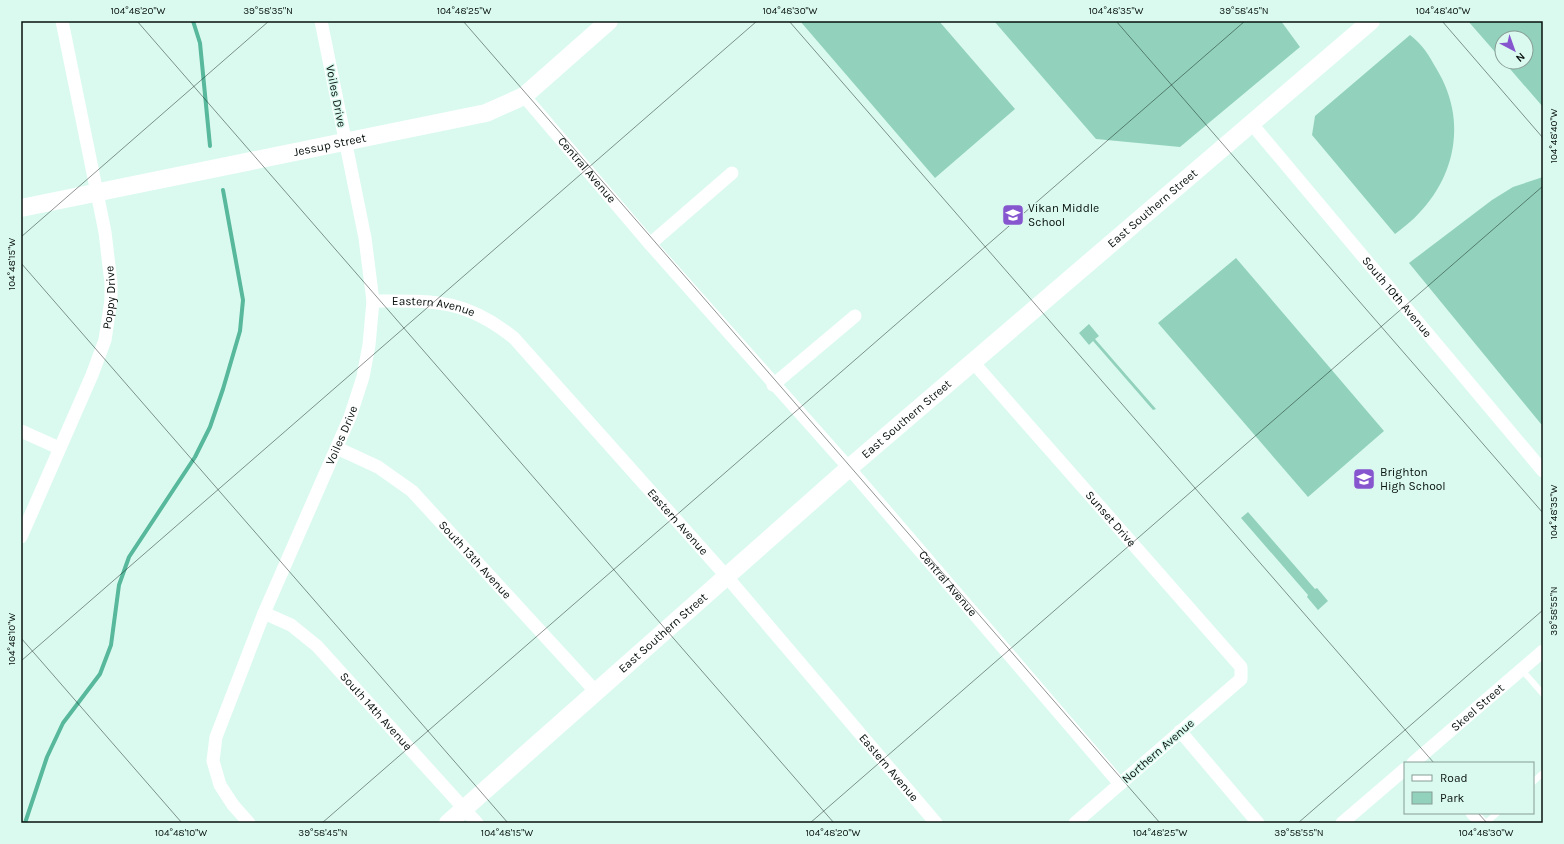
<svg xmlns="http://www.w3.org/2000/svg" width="1564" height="844" font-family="Karla,sans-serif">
	<rect width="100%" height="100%" fill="#dbfaef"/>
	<g fill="#92d2bd">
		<path d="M 800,21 L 939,21 L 1015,109 L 935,178 Z"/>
		<path d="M 994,21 L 1281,21 L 1300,47 L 1180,147 L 1096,139 Z"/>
		<path d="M 1468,21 L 1543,21 L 1543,107 L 1504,62 L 1526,62 L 1526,38 L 1502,38 L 1502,60 Z"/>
		<path d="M 1410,35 C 1423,45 1428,54 1436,68 C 1473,128 1451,195 1395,234 L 1312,135 L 1315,116 Z"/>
		<path d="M 1543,177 L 1543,424 L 1541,424 L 1409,263 L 1492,200 L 1513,187 Z"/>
		<path d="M 1236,258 L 1384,431 L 1308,497 L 1158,323 Z"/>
		<path d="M 1089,324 L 1099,336 L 1095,339 L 1156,409 L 1153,410 L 1093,341 L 1089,345 L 1079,333 Z"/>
		<path d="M 1248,512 L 1315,589 L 1317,588 L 1328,601 L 1318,610 L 1307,597 L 1308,595 L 1241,518 Z"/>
	</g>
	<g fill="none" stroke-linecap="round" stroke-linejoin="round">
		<g stroke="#57b89c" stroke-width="4">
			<path d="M 193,21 L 200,43 L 210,146"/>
			<path d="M 25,823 L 47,757 L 63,723 L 100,674 L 111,645 L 119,585 L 129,557 L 195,457 L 210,427 L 223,389 L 240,331 L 243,300 L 223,190"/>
		</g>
		<g stroke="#fff" stroke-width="6">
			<path d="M 1522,670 L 1543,694"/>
			<path d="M 1533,782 L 1543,773"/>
			<path d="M 1486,823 L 1497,813"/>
		</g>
		<g stroke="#fff" stroke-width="13">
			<path id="s1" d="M 524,96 L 650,244 L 849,468 L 1120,784"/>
			<path id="s2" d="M 1251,123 L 1543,471"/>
			<path d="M 650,244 L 732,173"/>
			<path id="s3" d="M 373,301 C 434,301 464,298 514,338 L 727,577 L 936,823"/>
			<path id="s4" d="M 972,361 L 1241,667 L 1241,679 L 1075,823"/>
			<path d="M 773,385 L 855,316"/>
			<path d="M 21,431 L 59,448"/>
			<path id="s5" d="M 337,448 L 378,467 L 412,491 L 597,693"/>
			<path id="s6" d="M 21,537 L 92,375 L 105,340 L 111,300 L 111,283 L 105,232 L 62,21"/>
			<path id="s7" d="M 264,613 L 291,625 L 317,646 L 477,823"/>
			<path d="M 1180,731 L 1258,823"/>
			<path id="s8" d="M 1413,763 L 1543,651"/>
			<path d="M 1472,813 L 1481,823"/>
			<path id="s9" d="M 249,823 L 233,805 L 220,785 L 213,761 L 216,737 L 264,613 L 350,417 L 363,377 L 369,345 L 373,301 L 365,238 L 321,21"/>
			<path d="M 1342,823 L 1405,769"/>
		</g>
		<g stroke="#fff" stroke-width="18">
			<path id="s10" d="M 21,208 L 486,113 L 524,96 L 609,21"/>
			<path id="s11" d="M 448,823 L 849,468 L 1371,21"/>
		</g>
	</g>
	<path fill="none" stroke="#07110e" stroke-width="1" stroke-opacity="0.45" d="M 137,21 L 834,823M 463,21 L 1160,823M 789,21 L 1434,763M 1116,21 L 1543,513M 1442,21 L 1543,138M 21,237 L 269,21M 21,263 L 508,823M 21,638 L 182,823M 21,661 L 757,21M 1478,813 L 1487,823M 322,823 L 1245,21M 810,823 L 1543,186M 1298,823 L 1543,610"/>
	<defs>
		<g id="school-square" transform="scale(1.15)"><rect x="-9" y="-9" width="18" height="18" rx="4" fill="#8656cf" stroke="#dbfaef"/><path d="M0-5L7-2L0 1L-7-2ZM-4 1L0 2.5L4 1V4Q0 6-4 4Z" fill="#fff"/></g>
	</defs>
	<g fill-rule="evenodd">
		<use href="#school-square" x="1013" y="215"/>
		<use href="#school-square" x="1364" y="479"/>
	</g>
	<g text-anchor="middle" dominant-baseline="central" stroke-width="3" stroke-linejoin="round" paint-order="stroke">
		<g font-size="12" fill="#07110e" stroke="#dbfaef">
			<text transform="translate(336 96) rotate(79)">Voiles Drive</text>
			<text stroke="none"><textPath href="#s10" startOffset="315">Jessup Street</textPath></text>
			<text stroke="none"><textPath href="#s1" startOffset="97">Central Avenue</textPath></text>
			<text stroke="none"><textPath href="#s11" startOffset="935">East Southern Street</textPath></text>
			<text stroke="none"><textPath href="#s6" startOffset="257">Poppy Drive</textPath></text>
			<text stroke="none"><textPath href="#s2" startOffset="227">South 10th Avenue</textPath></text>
			<text stroke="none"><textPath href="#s3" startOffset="61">Eastern Avenue</textPath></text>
			<text stroke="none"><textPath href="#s11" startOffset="611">East Southern Street</textPath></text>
			<text stroke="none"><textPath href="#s9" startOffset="424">Voiles Drive</textPath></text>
			<text stroke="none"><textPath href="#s4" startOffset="210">Sunset Drive</textPath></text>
			<text stroke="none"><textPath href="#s3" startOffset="396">Eastern Avenue</textPath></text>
			<text stroke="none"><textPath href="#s5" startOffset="180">South 13th Avenue</textPath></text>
			<text stroke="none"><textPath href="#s1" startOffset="646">Central Avenue</textPath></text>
			<text stroke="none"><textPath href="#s11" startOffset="287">East Southern Street</textPath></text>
			<text stroke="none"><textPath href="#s8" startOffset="85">Skeel Street</textPath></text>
			<text stroke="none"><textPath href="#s7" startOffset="151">South 14th Avenue</textPath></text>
			<text transform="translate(1158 751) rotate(-41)">Northern Avenue</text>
			<text stroke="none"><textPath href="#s3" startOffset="720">Eastern Avenue</textPath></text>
		</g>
		<g font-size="12" fill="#07110e" stroke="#dbfaef" text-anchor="start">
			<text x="1028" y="208">Vikan Middle<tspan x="1028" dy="14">School</tspan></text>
			<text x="1380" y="472">Brighton<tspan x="1380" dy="14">High School</tspan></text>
		</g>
	</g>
	<rect width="1564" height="844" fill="none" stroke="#dbfaef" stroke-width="44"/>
	<rect x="1404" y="762" width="130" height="52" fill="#dbfaef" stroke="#869d95"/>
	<rect x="1412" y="775" width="20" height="6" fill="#ffffff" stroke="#869d95"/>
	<text x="1440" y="782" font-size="12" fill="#07110e">Road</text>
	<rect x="1412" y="792" width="20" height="12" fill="#92d2bd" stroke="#869d95"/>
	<text x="1440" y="802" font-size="12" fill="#07110e">Park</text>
	<g transform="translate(1514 50) rotate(139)"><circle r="19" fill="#dbfaef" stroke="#869d95"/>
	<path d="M0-3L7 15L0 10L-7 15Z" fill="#8656cf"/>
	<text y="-6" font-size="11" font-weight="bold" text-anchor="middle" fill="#07110e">N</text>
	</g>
	<rect x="22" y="22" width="1520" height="800" fill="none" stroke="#07110e" stroke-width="1.5"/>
	<g font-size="10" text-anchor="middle" fill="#07110e">
		<text x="138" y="14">104°48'20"W</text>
		<text x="268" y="14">39°58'35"N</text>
		<text x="464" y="14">104°48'25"W</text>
		<text x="790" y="14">104°48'30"W</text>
		<text x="1116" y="14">104°48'35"W</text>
		<text x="1244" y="14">39°58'45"N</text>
		<text x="1443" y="14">104°48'40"W</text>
		<text transform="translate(1553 136) rotate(-90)" y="4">104°48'40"W</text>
		<text transform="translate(11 264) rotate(-90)" y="4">104°48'15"W</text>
		<text transform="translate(1553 512) rotate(-90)" y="4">104°48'35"W</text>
		<text transform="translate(1553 611) rotate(-90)" y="4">39°58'55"N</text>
		<text transform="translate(11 639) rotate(-90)" y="4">104°48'10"W</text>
		<text x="181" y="836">104°48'10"W</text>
		<text x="323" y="836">39°58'45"N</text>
		<text x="507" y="836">104°48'15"W</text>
		<text x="833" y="836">104°48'20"W</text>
		<text x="1160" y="836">104°48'25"W</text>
		<text x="1299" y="836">39°58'55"N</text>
		<text x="1486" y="836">104°48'30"W</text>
	</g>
</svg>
